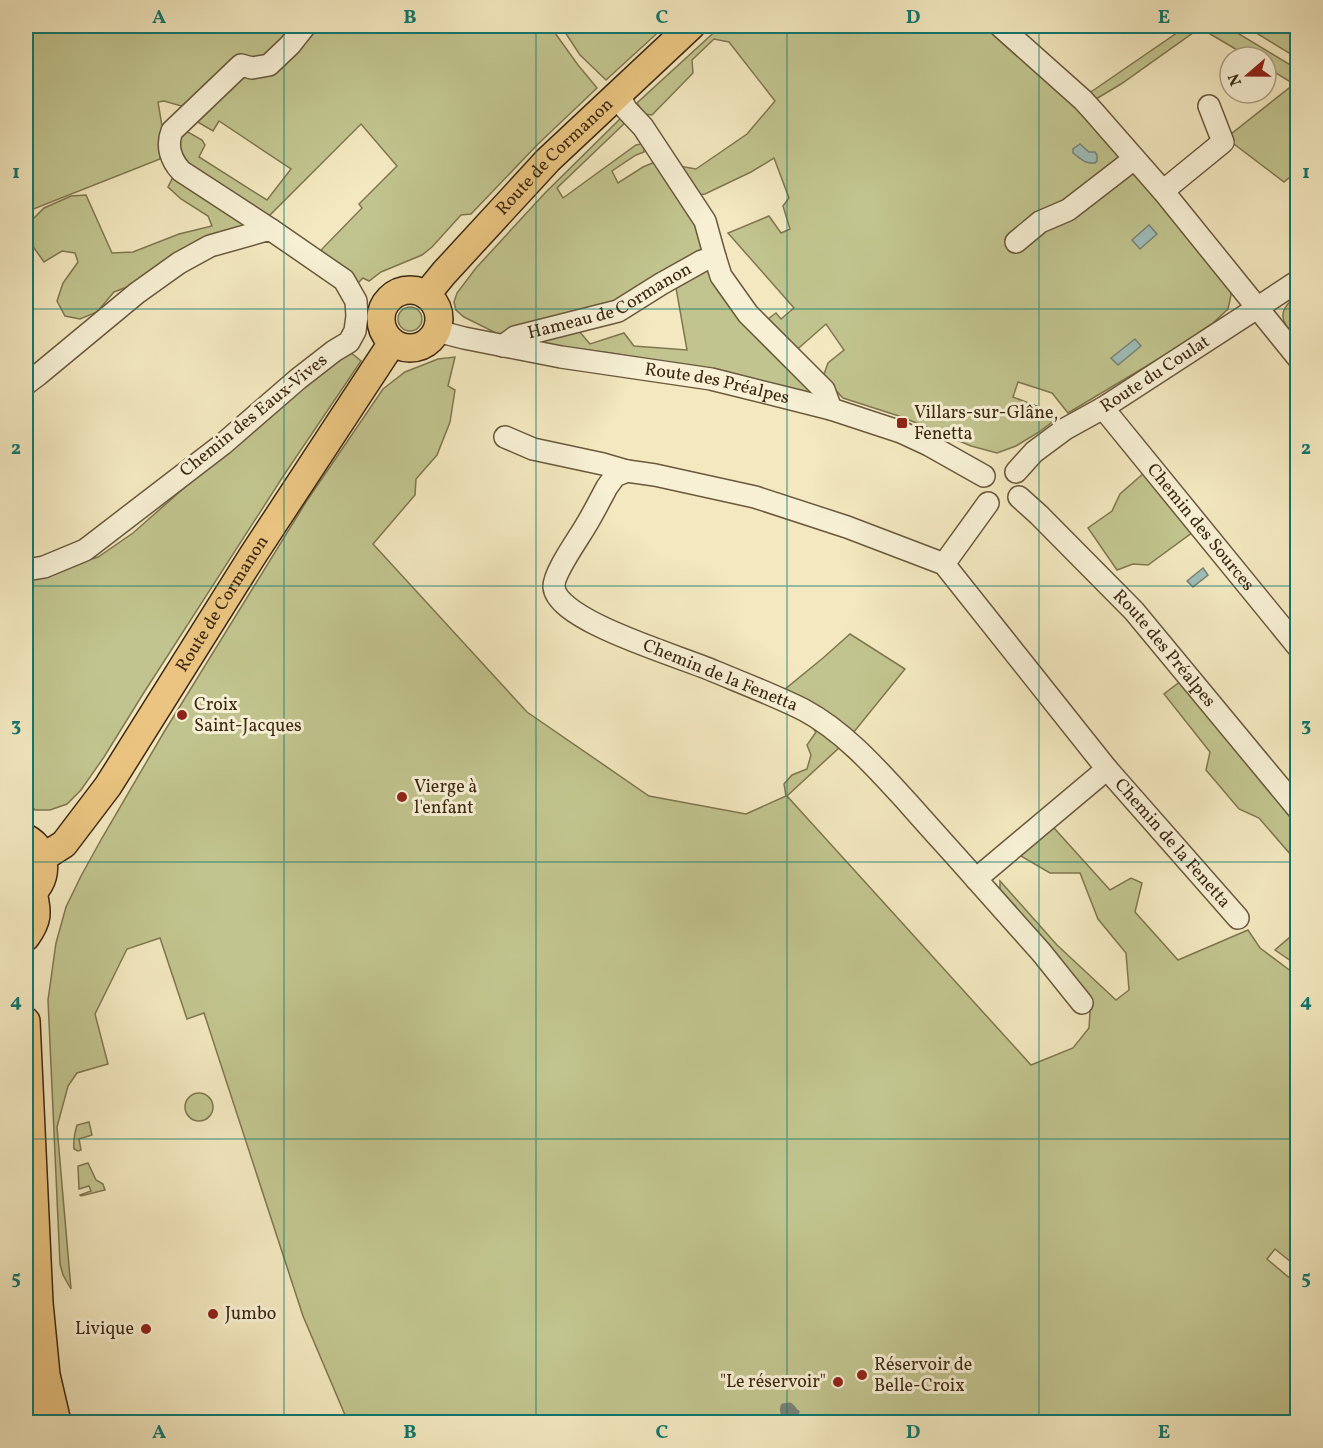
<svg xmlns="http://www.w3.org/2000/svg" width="1323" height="1448" font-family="Vollkorn,serif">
	<rect width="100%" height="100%" fill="#f3e8bf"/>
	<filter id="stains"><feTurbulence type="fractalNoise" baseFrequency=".00333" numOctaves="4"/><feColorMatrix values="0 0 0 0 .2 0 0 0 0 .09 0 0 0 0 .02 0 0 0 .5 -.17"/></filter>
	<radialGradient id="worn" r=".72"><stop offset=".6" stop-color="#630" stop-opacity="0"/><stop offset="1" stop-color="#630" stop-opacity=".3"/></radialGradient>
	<g fill="#c1c48e" stroke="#807650" stroke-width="1.5">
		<path d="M 26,26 L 550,26 L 578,65 L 597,88 L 537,145 L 471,214 L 461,215 L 432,247 L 422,255 L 381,272 L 369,281 L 363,278 L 358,283 L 321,254 L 322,249 L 362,208 L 359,204 L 397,166 L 361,124 L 267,218 L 189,167 L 178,155 L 181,135 L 188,132 L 202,140 L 205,145 L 199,157 L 267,200 L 291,169 L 219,121 L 213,131 L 196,121 L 192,109 L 164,101 L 158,102 L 163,132 L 160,159 L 26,212 Z"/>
		<path d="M 561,26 L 665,26 L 606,80 L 580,55 Z"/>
		<path d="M 721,26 L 996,26 L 1083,107 L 1230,286 L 1231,295 L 1228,309 L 1213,323 L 1165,355 L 1068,413 L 1052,393 L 1018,382 L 1013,397 L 1044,409 L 1050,414 L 1052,420 L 1051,423 L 1039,432 L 1016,446 L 997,453 L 971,446 L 902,417 L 843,398 L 823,377 L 828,363 L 844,350 L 826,324 L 792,354 L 763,323 L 776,313 L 781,319 L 794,308 L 728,233 L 769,216 L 781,233 L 790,229 L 783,206 L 789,198 L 774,158 L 751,172 L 705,194 L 698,195 L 679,166 L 696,169 L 747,134 L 775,101 L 729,42 L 714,39 L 692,60 L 693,73 L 652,115 L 644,114 L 637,103 Z"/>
		<path d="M 1187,26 L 1226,26 L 1297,69 L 1297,171 L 1284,182 L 1226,138 L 1294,84 L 1266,67 L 1266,57 L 1249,57 L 1200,28 L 1121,84 L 1091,102 L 1085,96 Z"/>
		<path d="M 1245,26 L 1297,26 L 1297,58 Z"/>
		<path d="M 621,118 L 627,121 L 557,188 L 563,198 L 636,145 L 641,144 L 644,148 L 644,152 L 636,155 L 612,171 L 618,183 L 643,167 L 655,162 L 695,216 L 706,250 L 619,306 L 580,319 L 498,334 L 464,317 L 456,310 L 454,302 L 457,293 L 476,268 L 545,193 Z"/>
		<path d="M 181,178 L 225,208 L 245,225 L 151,278 L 114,292 L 97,312 L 80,319 L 65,316 L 57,301 L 63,283 L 78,262 L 75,253 L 62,251 L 44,262 L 27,238 L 26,239 L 26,226 L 44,208 L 71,196 L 86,195 L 112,253 L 133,252 L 179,234 L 212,226 L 208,216 L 181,199 L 168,187 L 172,179 Z"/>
		<path d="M 710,269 L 815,391 L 806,393 L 700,368 L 611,353 L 529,342 L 579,331 L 590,344 L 624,333 L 634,346 L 687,350 L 676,288 Z"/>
		<path d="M 1297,296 L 1297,305 L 1292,309 L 1297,316 L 1297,341 C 1283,323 1274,312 1297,296 Z"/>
		<circle cx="410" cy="319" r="12"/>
		<path d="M 350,352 L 361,361 L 284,475 L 143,694 L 104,757 L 81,790 L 67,804 L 50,810 L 35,810 L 26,801 L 26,579 L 98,557 L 133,533 L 312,375 Z"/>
		<path d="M 455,357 L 448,386 L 455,390 L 450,422 L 437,455 L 416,479 L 415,495 L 373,544 L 527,712 L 649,796 L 746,814 L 786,796 L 784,784 L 792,775 L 807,769 L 811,755 L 807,745 L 816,732 L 807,722 L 841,746 L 787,796 L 1031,1065 L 1073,1048 L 1089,1028 L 1090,1012 L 1077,982 L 1000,897 L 1000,881 L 1057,945 L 1116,1000 L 1129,990 L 1126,953 L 1098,919 L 1080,873 L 1050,873 L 1014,852 L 1054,828 L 1110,890 L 1131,878 L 1142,883 L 1135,912 L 1178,960 L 1248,930 L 1260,948 L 1292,972 L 1297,978 L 1297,1267 L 1275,1249 L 1267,1259 L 1293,1281 L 1294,1291 L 1297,1295 L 1297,1422 L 348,1422 L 303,1316 L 204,1013 L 187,1019 L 160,938 L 127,949 L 95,1014 L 108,1064 L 77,1073 L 68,1086 L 57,1127 L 71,1289 L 63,1275 L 60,1264 L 48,1000 L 56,943 L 66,907 L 81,876 L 102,838 L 164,732 L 306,502 L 383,389 L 405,372 L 438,359 Z"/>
		<path d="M 1145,472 L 1193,532 L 1148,565 L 1133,564 L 1117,570 L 1088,528 L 1112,511 L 1120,494 Z"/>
		<path d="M 850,634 L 905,669 L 853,733 L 784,690 L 823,658 Z"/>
		<path d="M 1181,681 L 1297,822 L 1297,862 L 1259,818 L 1239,809 L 1206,770 L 1210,752 L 1164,694 Z"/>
		<path d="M 1297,931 L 1297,965 L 1275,950 Z"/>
		<circle cx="199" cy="1107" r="14"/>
		<path d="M 89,1122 L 92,1135 L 79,1139 L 81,1150 L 78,1151 L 74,1149 C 73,1142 75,1132 77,1125 Z"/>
		<path d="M 88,1163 L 96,1180 L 103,1184 L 105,1190 L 81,1196 L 80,1195 L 91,1191 L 89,1186 L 79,1189 L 78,1166 Z"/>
	</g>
	<g fill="#9ebeba" stroke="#788277" stroke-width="1.5">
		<path d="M 1080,144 L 1089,152 L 1095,152 L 1097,155 L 1097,161 L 1095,163 C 1085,164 1081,159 1073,153 L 1073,149 Z"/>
		<path d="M 1149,225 L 1157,234 L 1140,249 L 1132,240 Z"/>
		<path d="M 1135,339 L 1141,346 L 1118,365 L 1111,358 Z"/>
		<path d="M 1203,568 L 1208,575 L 1193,587 L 1187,581 Z"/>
	</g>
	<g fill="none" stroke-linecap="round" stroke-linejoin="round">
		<path stroke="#788277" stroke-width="5" d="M 789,1410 L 788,1408 L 787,1408 L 787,1413 L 789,1413 L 792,1410 L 788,1406 L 785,1407 L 785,1413 L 789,1415 L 793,1412 L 794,1409 L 790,1405 L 783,1406 C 781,1412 783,1415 788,1418 L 794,1416 L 797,1412"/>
		<g stroke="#6b583d" stroke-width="24">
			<g id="minor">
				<path d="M 1000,26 L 1083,100 L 1093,111 L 1163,191 L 1298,358"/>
				<path d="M 1163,191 L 1223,142 L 1209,106"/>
				<path d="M 270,229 L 181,171 C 171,160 166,146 172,131 L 241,65 L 252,68 L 269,65 L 290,45 L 305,26"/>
				<path d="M 1016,242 L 1040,222 L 1068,210 L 1134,159"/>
				<path d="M 715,257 L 721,276 L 748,314 L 824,390 L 831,409"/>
				<path id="s1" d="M 437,331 L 464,338 L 561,357 L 711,379 L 831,409 L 901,432 L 929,445 L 984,476"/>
				<path id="s2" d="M 503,346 L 515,337 L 618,311 L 661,284 L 702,261 L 715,257 L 705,221 L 643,127 L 626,109 L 619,94"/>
				<path d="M 26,384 L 38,375 L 137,293 L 179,263 L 210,246 L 270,229 L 344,280 L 356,301 L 357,316 L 355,331 L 349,342 L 334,351 L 298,379 L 223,444 L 85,550 L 44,567 L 26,570"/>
				<path id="s3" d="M 1103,408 L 1298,647"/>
				<path d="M 505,437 L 533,449 L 603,464 L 627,471"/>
				<path id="s4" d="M 1016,472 L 1034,452 L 1065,429 L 1103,408 L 1257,308 L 1298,281"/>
				<path id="s5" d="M 1019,497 L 1039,515 L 1134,611 L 1298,809"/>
				<path d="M 944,564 L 1107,769 L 976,879 C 954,854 931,829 909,804 C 878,770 845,732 804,710 C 776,696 745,684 716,672 C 686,658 557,622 554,587 C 553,574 578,539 585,527 C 593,514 600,500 607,487 L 615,476 L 627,471 L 655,475 L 755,497 L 847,527 L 944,564 L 988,503"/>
				<path id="s6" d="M 1107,769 L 1238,918"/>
				<path d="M 976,879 L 1041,952 L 1082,1003"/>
			</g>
		</g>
		<g stroke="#3e2812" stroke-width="30">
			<g id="major">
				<circle cx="410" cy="319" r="29"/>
				<path id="s7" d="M 426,295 L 444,273 L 548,160 L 691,26"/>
				<path d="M 26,838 C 50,850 49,885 26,897"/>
				<path id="s8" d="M 42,858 L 64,844 L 108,786 L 253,555 L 392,343"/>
				<path d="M 26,937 C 38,920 38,913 33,893"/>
				<path d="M 26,1021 L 39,1303 L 46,1375 L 57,1422"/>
				<path d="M 26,1388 L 34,1422"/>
			</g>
		</g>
		<use href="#minor" stroke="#f7f0d5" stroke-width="21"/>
		<use href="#major" stroke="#eac480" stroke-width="27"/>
	</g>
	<path fill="none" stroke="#0f766e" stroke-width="1.5" stroke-opacity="0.55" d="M 284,26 L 284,1422M 536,26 L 536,1422M 787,26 L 787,1422M 1039,26 L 1039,1422M 26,309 L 1298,309M 26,586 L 1298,586M 26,862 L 1298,862M 26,1139 L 1298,1139"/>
	<g fill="#8f2418" stroke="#f7f0d5" stroke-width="2">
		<rect x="896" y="417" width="12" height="12" rx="3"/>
		<circle cx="182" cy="715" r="6"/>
		<circle cx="402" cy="797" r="6"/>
		<circle cx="213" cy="1314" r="6"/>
		<circle cx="146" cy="1329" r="6"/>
		<circle cx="862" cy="1375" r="6"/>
		<circle cx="838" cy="1382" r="6"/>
	</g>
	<g text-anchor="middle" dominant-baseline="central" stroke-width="6" stroke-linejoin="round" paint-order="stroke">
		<g font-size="18" fill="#3e2812" stroke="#f7f0d5">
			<text stroke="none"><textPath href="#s7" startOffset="189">Route de Cormanon</textPath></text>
			<text stroke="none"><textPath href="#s2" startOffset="117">Hameau de Cormanon</textPath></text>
			<text stroke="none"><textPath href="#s4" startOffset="171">Route du Coulat</textPath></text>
			<text stroke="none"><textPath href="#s1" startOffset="285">Route des Préalpes</textPath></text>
			<text transform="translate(254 416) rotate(-39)">Chemin des Eaux-Vives</text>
			<text stroke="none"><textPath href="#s3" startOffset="154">Chemin des Sources</textPath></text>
			<text stroke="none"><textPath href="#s8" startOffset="314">Route de Cormanon</textPath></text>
			<text stroke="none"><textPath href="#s5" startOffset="210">Route des Préalpes</textPath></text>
			<text transform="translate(720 676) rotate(22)">Chemin de la Fenetta</text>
			<text stroke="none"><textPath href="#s6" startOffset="99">Chemin de la Fenetta</textPath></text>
		</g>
		<g font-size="18" fill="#3e2812" stroke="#f7f0d5" text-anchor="start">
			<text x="914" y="413">Villars-sur-Glâne,<tspan x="914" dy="21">Fenetta</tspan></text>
			<text x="194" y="705">Croix<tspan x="194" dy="21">Saint-Jacques</tspan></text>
			<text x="414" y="787">Vierge à<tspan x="414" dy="21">l'enfant</tspan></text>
			<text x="225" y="1314">Jumbo</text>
			<text x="134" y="1329" text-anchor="end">Livique</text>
			<text x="874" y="1365">Réservoir de<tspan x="874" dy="21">Belle-Croix</tspan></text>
			<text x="826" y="1382" text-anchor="end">"Le réservoir"</text>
		</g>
	</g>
	<rect width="1323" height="1448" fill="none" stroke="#f3e8bf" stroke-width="66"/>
	<g transform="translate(1248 75) rotate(250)"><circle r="28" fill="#f7f0d5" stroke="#ada087" stroke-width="1.5"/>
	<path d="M0-4.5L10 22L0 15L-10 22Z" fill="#8f2418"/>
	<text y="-9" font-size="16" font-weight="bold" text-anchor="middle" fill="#3e2812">N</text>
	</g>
	<rect x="33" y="33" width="1257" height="1382" fill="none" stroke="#0f766e" stroke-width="2"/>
	<g font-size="20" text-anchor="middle" font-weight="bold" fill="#0f766e">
		<text x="159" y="23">A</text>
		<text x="410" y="23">B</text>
		<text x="662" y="23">C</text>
		<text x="913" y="23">D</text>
		<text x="1164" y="23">E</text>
		<text x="16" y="178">1</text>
		<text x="1306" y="178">1</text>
		<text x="16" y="454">2</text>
		<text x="1306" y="454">2</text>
		<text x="16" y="731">3</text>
		<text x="1306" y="731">3</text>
		<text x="16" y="1007">4</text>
		<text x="1306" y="1007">4</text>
		<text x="16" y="1284">5</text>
		<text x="1306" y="1284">5</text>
		<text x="159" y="1438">A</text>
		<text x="410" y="1438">B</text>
		<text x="662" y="1438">C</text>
		<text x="913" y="1438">D</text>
		<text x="1164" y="1438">E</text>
	</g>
	<rect width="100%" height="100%" filter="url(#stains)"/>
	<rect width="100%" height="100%" fill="url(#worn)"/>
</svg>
